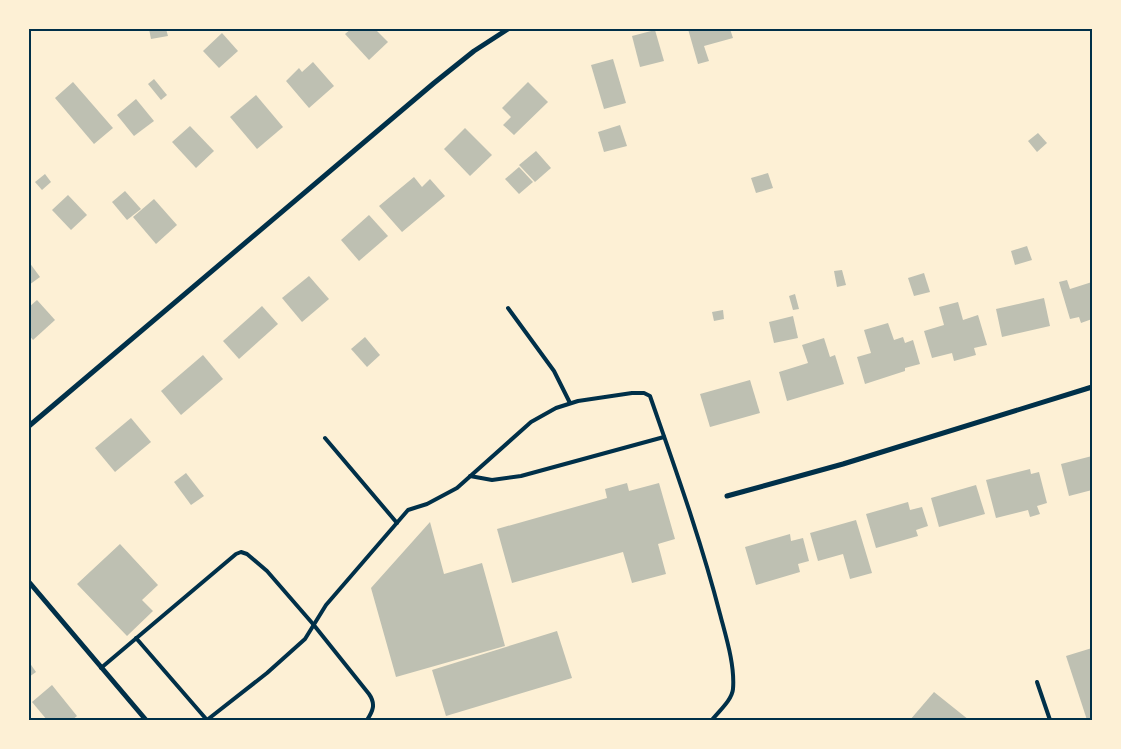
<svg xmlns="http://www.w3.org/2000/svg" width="1121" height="749" font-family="Figtree,sans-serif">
	<rect width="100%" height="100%" fill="#fdf0d5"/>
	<g fill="#bec0b2">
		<path d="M 149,29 L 166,29 L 168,36 L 151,39 Z"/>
		<path d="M 351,29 L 375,29 L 388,42 L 369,60 L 345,34 Z"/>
		<path d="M 688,29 L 730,29 L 733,38 L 704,46 L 709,61 L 698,64 Z"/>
		<path d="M 655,30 L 664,61 L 640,67 L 632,36 Z"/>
		<path d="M 222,33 L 238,51 L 219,68 L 203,51 Z"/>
		<path d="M 613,59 L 626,103 L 604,109 L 591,65 Z"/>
		<path d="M 313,62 L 334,86 L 309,108 L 286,81 L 299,68 L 302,72 Z"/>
		<path d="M 154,79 L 167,95 L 161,100 L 148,84 Z"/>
		<path d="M 73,82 L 113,128 L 94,144 L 55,98 Z"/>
		<path d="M 528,82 L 548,102 L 514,135 L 503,125 L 511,117 L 502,108 Z"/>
		<path d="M 256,95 L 283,127 L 257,149 L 230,117 Z"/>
		<path d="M 136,99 L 154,121 L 134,136 L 117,115 Z"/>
		<path d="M 620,125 L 627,146 L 604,152 L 598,132 Z"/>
		<path d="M 190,126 L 214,151 L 196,168 L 172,142 Z"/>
		<path d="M 465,128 L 492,155 L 470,176 L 444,149 Z"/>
		<path d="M 1038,133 L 1047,143 L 1037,152 L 1028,141 Z"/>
		<path d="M 536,151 L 551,168 L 535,182 L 519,165 Z"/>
		<path d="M 519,167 L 533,182 L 519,194 L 505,179 Z"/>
		<path d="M 768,173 L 773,188 L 756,193 L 751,178 Z"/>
		<path d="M 45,174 L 51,182 L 42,190 L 35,182 Z"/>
		<path d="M 414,177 L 422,187 L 430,179 L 445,196 L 402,232 L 379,206 Z"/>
		<path d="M 125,191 L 141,209 L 127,220 L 112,202 Z"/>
		<path d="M 68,195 L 87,215 L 71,230 L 52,210 Z"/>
		<path d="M 154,199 L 177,225 L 156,244 L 133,217 Z"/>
		<path d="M 369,215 L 388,236 L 359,261 L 341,240 Z"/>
		<path d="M 1027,246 L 1032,260 L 1015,265 L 1011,251 Z"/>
		<path d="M 29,262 L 40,277 L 29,285 Z"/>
		<path d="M 842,270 L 846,285 L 837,287 L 834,271 Z"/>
		<path d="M 924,273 L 930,292 L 914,296 L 908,278 Z"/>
		<path d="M 309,276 L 329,299 L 302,322 L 282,298 Z"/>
		<path d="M 1067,280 L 1070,289 L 1092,282 L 1092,319 L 1081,323 L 1079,317 L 1070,319 L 1059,282 Z"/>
		<path d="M 795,294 L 799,309 L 793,310 L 789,296 Z"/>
		<path d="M 1044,298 L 1050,326 L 1002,337 L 996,309 Z"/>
		<path d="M 37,300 L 55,320 L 33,340 L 29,335 L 29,307 Z"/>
		<path d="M 958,302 L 963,320 L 978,315 L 987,345 L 974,348 L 976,355 L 954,361 L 952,353 L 932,358 L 924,331 L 944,325 L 939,307 Z"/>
		<path d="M 262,306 L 278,324 L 239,359 L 223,341 Z"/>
		<path d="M 723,310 L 724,319 L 714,321 L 712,312 Z"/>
		<path d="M 793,316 L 798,338 L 774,343 L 769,322 Z"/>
		<path d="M 888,323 L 894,340 L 903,337 L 905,343 L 913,340 L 920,364 L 905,368 L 905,371 L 865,384 L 857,357 L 871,353 L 864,330 Z"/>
		<path d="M 365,337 L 380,355 L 367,367 L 351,349 Z"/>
		<path d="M 824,338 L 830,357 L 835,355 L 844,384 L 787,401 L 779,372 L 808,363 L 802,345 Z"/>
		<path d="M 203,355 L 223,379 L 181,415 L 161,391 Z"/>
		<path d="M 750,380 L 760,413 L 710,427 L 700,394 Z"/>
		<path d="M 131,418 L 151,442 L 115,472 L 95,448 Z"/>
		<path d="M 1092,456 L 1092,490 L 1069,496 L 1061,464 Z"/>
		<path d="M 1030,469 L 1031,474 L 1039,472 L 1047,503 L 1037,506 L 1040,514 L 1030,517 L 1028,510 L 996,518 L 986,480 Z"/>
		<path d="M 186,473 L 204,496 L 191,505 L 174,482 Z"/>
		<path d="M 627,483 L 629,491 L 659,483 L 675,539 L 658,544 L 666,574 L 632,583 L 623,552 L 512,583 L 497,529 L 607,498 L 605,489 Z"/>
		<path d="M 976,485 L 985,514 L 939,527 L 931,498 Z"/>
		<path d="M 908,502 L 910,510 L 922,507 L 928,526 L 916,530 L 918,536 L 876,548 L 866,514 Z"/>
		<path d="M 856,520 L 872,573 L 850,579 L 843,554 L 818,561 L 810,533 Z"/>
		<path d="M 430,522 L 444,574 L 482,563 L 505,646 L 396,677 L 371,588 Z"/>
		<path d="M 790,534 L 791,541 L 803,538 L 809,561 L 798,564 L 800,572 L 756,585 L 745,547 Z"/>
		<path d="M 120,544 L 158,585 L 142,600 L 153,611 L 127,636 L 77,584 Z"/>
		<path d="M 557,631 L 572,678 L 446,716 L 432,670 Z"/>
		<path d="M 1092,648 L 1092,720 L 1087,720 L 1066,656 Z"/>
		<path d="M 29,662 L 36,672 L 29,677 Z"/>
		<path d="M 52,685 L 77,716 L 72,720 L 47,720 L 32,702 Z"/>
		<path d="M 934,692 L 969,720 L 910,720 Z"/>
	</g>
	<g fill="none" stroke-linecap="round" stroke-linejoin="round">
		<g stroke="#003049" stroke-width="4">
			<path d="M 508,308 L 554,371 L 570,403"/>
			<path d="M 325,438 L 397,523"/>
			<path d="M 470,476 L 492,480 L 521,476 L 664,437"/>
			<path d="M 136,638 L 207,720"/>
			<path d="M 101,668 L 236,554 L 241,552 L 247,554 L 267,571 L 313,624 L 369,694 C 376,704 373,711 367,720"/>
			<path d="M 1037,682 L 1050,720"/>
			<path d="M 207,720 L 267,673 L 305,639 L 326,605 L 408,510 L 427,504 L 457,488 L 531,422 L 556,408 L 578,401 L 632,393 L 644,393 L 650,396 C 675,468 701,540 720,614 C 726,637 735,665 733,689 C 732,700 719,711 712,720"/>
		</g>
		<g stroke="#003049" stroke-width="5">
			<path d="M 29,426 L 434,83 L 474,51 L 508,29"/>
			<path d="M 727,496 L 843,464 L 1092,387"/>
			<path d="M 29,582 L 146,720"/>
		</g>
	</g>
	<rect width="1121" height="749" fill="none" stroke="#fdf0d5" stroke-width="60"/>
	<rect x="30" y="30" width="1061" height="689" fill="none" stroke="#003049" stroke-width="2"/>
</svg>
